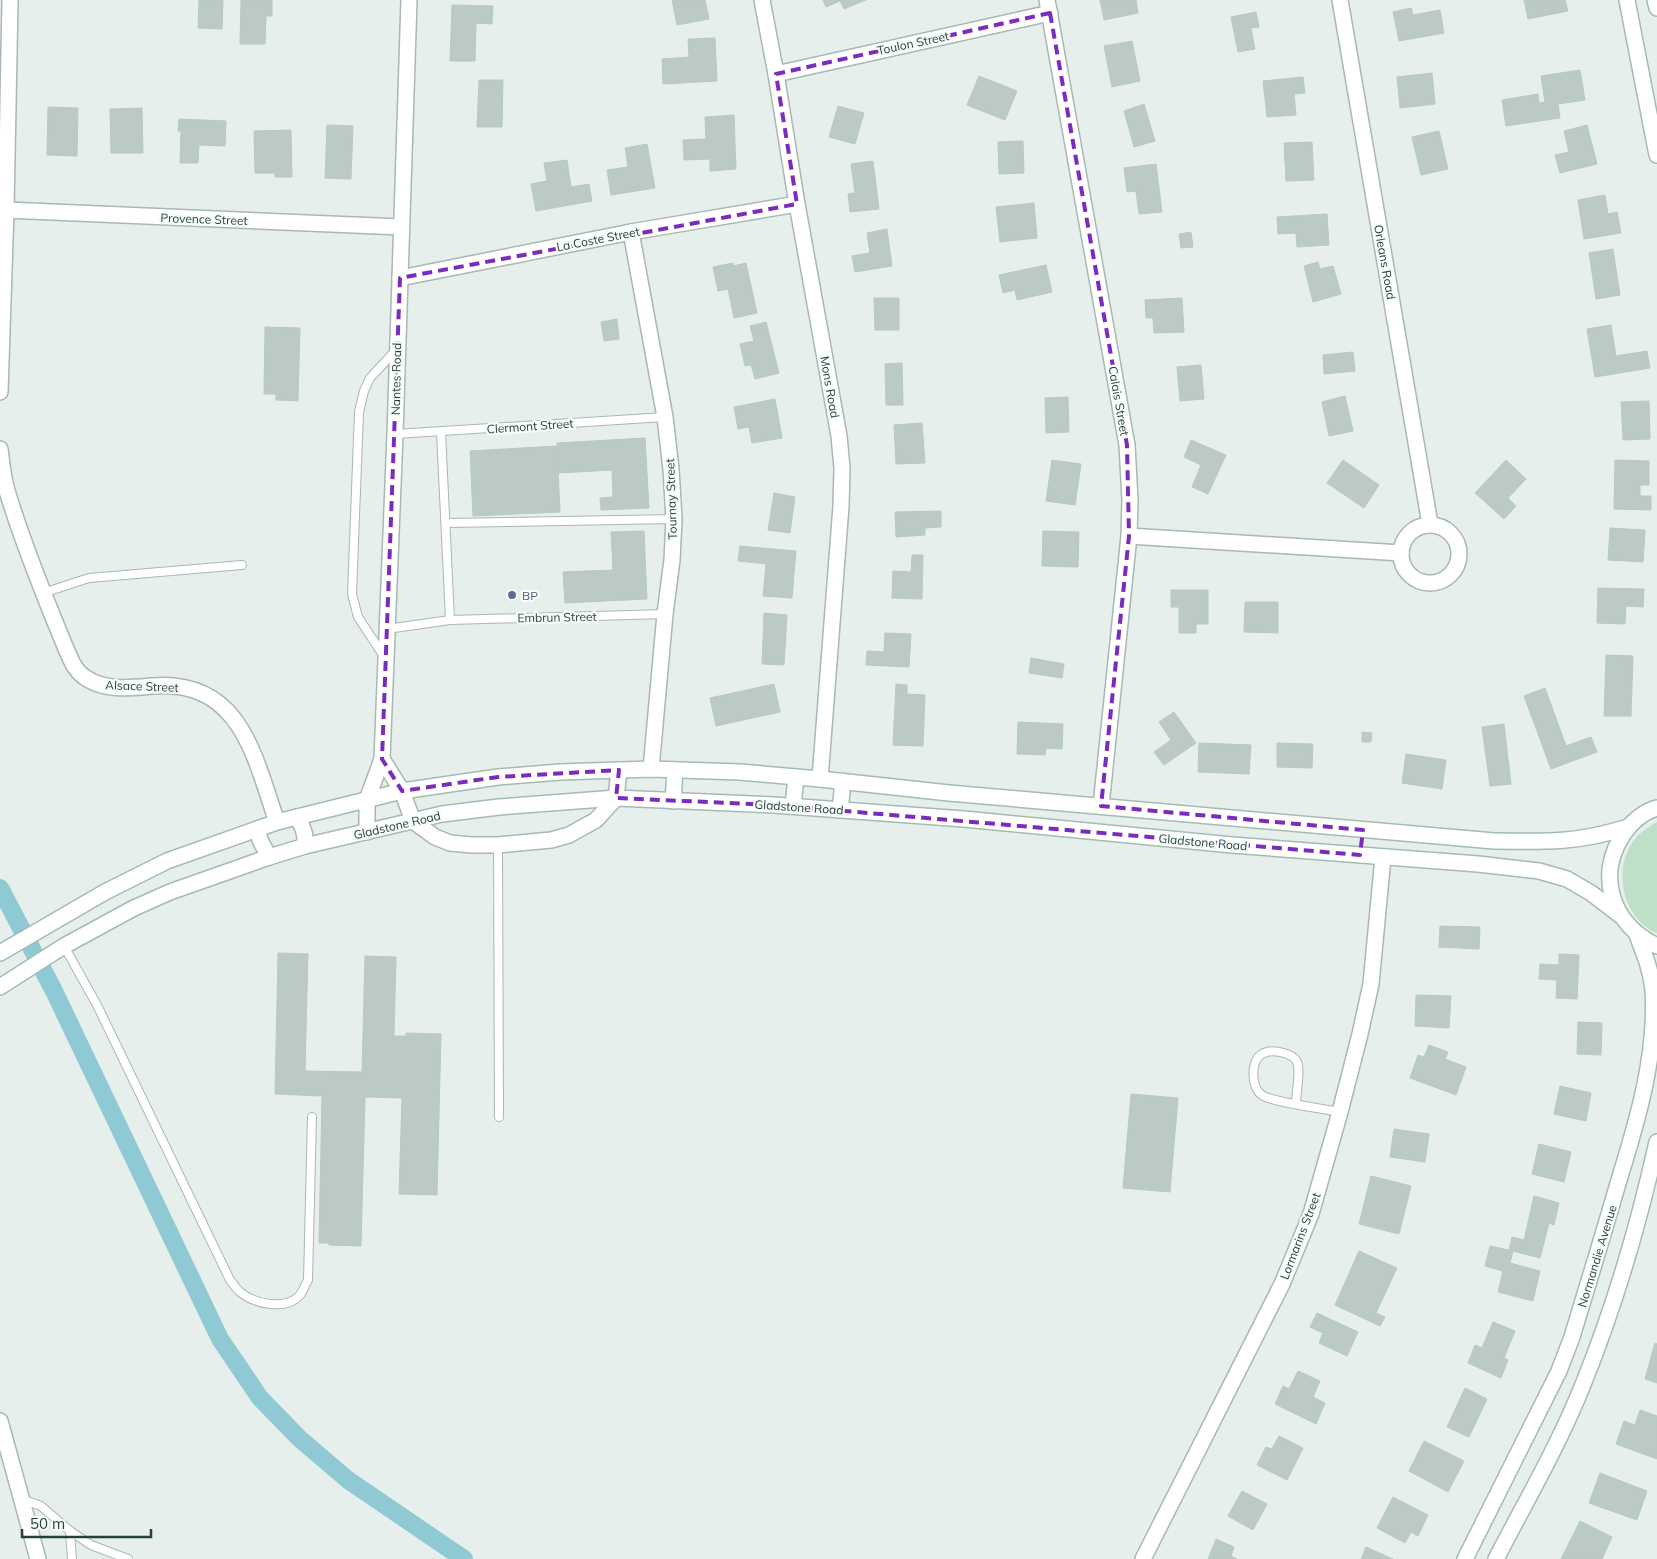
<svg xmlns="http://www.w3.org/2000/svg" width="1657" height="1559" font-family="Mulish,sans-serif">
	<rect width="100%" height="100%" fill="#e6efeb"/>
	<path fill="#bfe0c8" d="M 1657,822 L 1657,933 C 1625,921 1614,876 1629,848 C 1635,836 1646,828 1657,822 Z"/>
	<g fill="none" stroke-linecap="round" stroke-linejoin="round">
		<path stroke="#8ec9d4" stroke-width="18" d="M 0,888 L 54,991 L 220,1339 L 260,1398 L 300,1439 L 348,1480 L 464,1559"/>
	</g>
	<g fill="#bbcac4" stroke="#b8c9c2">
		<path d="M 199,0 L 223,0 L 222,29 L 198,28 Z"/>
		<path d="M 241,0 L 272,0 L 272,16 L 266,16 L 265,44 L 240,44 Z"/>
		<path d="M 672,0 L 705,0 L 709,19 L 677,25 Z"/>
		<path d="M 823,0 L 866,0 L 844,9 L 840,1 L 826,7 Z"/>
		<path d="M 1100,0 L 1136,0 L 1138,13 L 1104,20 Z"/>
		<path d="M 1524,0 L 1565,0 L 1568,11 L 1528,19 Z"/>
		<path d="M 452,5 L 493,6 L 492,24 L 476,23 L 475,61 L 450,61 Z"/>
		<path d="M 1411,8 L 1413,15 L 1440,10 L 1444,33 L 1399,41 L 1393,12 Z"/>
		<path d="M 1256,12 L 1259,27 L 1251,28 L 1255,49 L 1238,52 L 1231,17 Z"/>
		<path d="M 715,38 L 717,81 L 663,84 L 662,59 L 689,57 L 688,39 Z"/>
		<path d="M 1132,41 L 1140,81 L 1112,87 L 1104,46 Z"/>
		<path d="M 1580,70 L 1585,100 L 1558,104 L 1560,118 L 1506,126 L 1502,100 L 1538,94 L 1539,103 L 1545,102 L 1541,76 Z"/>
		<path d="M 1432,73 L 1435,104 L 1400,108 L 1397,77 Z"/>
		<path d="M 979,76 L 1017,91 L 1005,120 L 967,105 Z"/>
		<path d="M 1303,77 L 1305,93 L 1294,94 L 1296,115 L 1267,117 L 1263,81 Z"/>
		<path d="M 479,80 L 503,80 L 502,127 L 477,127 Z"/>
		<path d="M 1144,104 L 1155,141 L 1134,147 L 1124,111 Z"/>
		<path d="M 838,106 L 864,113 L 855,144 L 829,137 Z"/>
		<path d="M 48,107 L 78,108 L 77,156 L 47,155 Z"/>
		<path d="M 142,108 L 143,153 L 111,153 L 110,109 Z"/>
		<path d="M 734,115 L 736,169 L 710,171 L 710,159 L 684,160 L 683,140 L 706,139 L 705,117 Z"/>
		<path d="M 179,119 L 226,121 L 225,146 L 199,145 L 198,163 L 180,163 L 181,131 L 178,131 Z"/>
		<path d="M 327,125 L 353,126 L 351,179 L 325,178 Z"/>
		<path d="M 1587,125 L 1597,164 L 1560,173 L 1555,155 L 1569,152 L 1564,131 Z"/>
		<path d="M 291,130 L 292,177 L 275,177 L 275,173 L 255,173 L 254,131 Z"/>
		<path d="M 1439,131 L 1448,169 L 1421,175 L 1412,137 Z"/>
		<path d="M 1023,141 L 1024,173 L 999,174 L 998,142 Z"/>
		<path d="M 1312,142 L 1314,180 L 1286,181 L 1284,143 Z"/>
		<path d="M 647,144 L 655,188 L 611,195 L 607,170 L 628,167 L 625,148 Z"/>
		<path d="M 567,160 L 571,187 L 589,184 L 592,201 L 536,211 L 531,184 L 547,181 L 544,163 Z"/>
		<path d="M 873,161 L 879,209 L 850,212 L 848,194 L 855,193 L 851,164 Z"/>
		<path d="M 1156,164 L 1162,212 L 1139,214 L 1136,191 L 1127,192 L 1124,168 Z"/>
		<path d="M 1605,195 L 1608,214 L 1617,212 L 1621,233 L 1584,239 L 1578,200 Z"/>
		<path d="M 1034,203 L 1037,238 L 1000,242 L 996,207 Z"/>
		<path d="M 1327,214 L 1329,245 L 1297,247 L 1296,233 L 1278,234 L 1277,217 Z"/>
		<path d="M 887,229 L 892,266 L 855,272 L 852,256 L 870,253 L 867,233 Z"/>
		<path d="M 1191,232 L 1193,247 L 1181,248 L 1179,234 Z"/>
		<path d="M 1613,249 L 1620,295 L 1596,299 L 1589,253 Z"/>
		<path d="M 1318,262 L 1320,269 L 1333,266 L 1341,294 L 1313,302 L 1304,266 Z"/>
		<path d="M 733,263 L 733,266 L 746,263 L 757,313 L 734,318 L 728,289 L 718,291 L 713,267 Z"/>
		<path d="M 1046,265 L 1052,292 L 1017,300 L 1015,290 L 1003,293 L 999,275 Z"/>
		<path d="M 874,298 L 899,298 L 899,330 L 875,330 Z"/>
		<path d="M 1182,298 L 1184,332 L 1154,333 L 1153,318 L 1146,318 L 1145,300 Z"/>
		<path d="M 617,319 L 619,339 L 604,341 L 601,322 Z"/>
		<path d="M 766,322 L 779,373 L 755,379 L 751,365 L 745,366 L 740,344 L 754,341 L 750,326 Z"/>
		<path d="M 1611,325 L 1616,356 L 1647,351 L 1650,368 L 1595,377 L 1587,329 Z"/>
		<path d="M 265,327 L 300,328 L 298,401 L 276,400 L 276,394 L 264,394 Z"/>
		<path d="M 1353,352 L 1355,371 L 1324,374 L 1323,355 Z"/>
		<path d="M 902,363 L 903,405 L 886,405 L 885,364 Z"/>
		<path d="M 1201,365 L 1204,399 L 1180,401 L 1177,367 Z"/>
		<path d="M 1345,396 L 1353,431 L 1329,436 L 1322,402 Z"/>
		<path d="M 1068,397 L 1069,432 L 1046,433 L 1045,398 Z"/>
		<path d="M 775,399 L 782,438 L 752,443 L 749,427 L 738,429 L 734,407 Z"/>
		<path d="M 1649,401 L 1650,439 L 1623,440 L 1621,402 Z"/>
		<path d="M 922,423 L 925,463 L 896,464 L 894,425 Z"/>
		<path d="M 645,438 L 649,508 L 601,510 L 600,498 L 613,497 L 612,470 L 559,473 L 557,443 Z"/>
		<path d="M 1191,440 L 1226,455 L 1208,494 L 1192,487 L 1201,465 L 1184,457 Z"/>
		<path d="M 557,446 L 560,512 L 473,516 L 470,451 Z"/>
		<path d="M 1052,460 L 1081,464 L 1075,505 L 1046,501 Z"/>
		<path d="M 1343,460 L 1379,485 L 1364,508 L 1327,483 Z"/>
		<path d="M 1506,460 L 1526,479 L 1508,498 L 1516,506 L 1504,519 L 1475,493 Z"/>
		<path d="M 1615,460 L 1649,461 L 1649,485 L 1640,485 L 1640,496 L 1651,496 L 1651,510 L 1614,509 Z"/>
		<path d="M 774,493 L 795,497 L 790,533 L 768,530 Z"/>
		<path d="M 941,511 L 941,527 L 925,528 L 925,535 L 896,537 L 895,512 Z"/>
		<path d="M 1610,528 L 1645,530 L 1643,562 L 1608,560 Z"/>
		<path d="M 644,531 L 647,599 L 565,603 L 563,572 L 613,570 L 611,532 Z"/>
		<path d="M 1043,531 L 1079,532 L 1078,567 L 1042,566 Z"/>
		<path d="M 740,546 L 796,551 L 792,598 L 763,596 L 766,564 L 738,561 Z"/>
		<path d="M 912,555 L 923,555 L 922,599 L 892,598 L 893,571 L 911,572 Z"/>
		<path d="M 1598,588 L 1644,589 L 1643,607 L 1626,606 L 1625,624 L 1597,623 Z"/>
		<path d="M 1171,590 L 1208,590 L 1208,624 L 1196,624 L 1196,633 L 1179,633 L 1179,607 L 1171,607 Z"/>
		<path d="M 1245,602 L 1278,602 L 1278,633 L 1244,632 Z"/>
		<path d="M 764,613 L 787,615 L 784,665 L 762,664 Z"/>
		<path d="M 885,633 L 911,634 L 909,667 L 866,665 L 867,651 L 884,652 Z"/>
		<path d="M 1606,655 L 1633,656 L 1631,716 L 1604,716 Z"/>
		<path d="M 1031,658 L 1064,664 L 1062,678 L 1029,673 Z"/>
		<path d="M 774,684 L 780,712 L 716,726 L 710,698 Z"/>
		<path d="M 896,684 L 907,685 L 907,694 L 925,695 L 923,746 L 893,745 Z"/>
		<path d="M 1545,688 L 1566,746 L 1591,737 L 1597,752 L 1551,769 L 1524,696 Z"/>
		<path d="M 1174,712 L 1196,743 L 1164,765 L 1154,752 L 1171,740 L 1159,722 Z"/>
		<path d="M 1018,722 L 1063,724 L 1062,749 L 1046,748 L 1045,755 L 1017,754 Z"/>
		<path d="M 1504,724 L 1511,784 L 1490,786 L 1482,727 Z"/>
		<path d="M 1362,732 L 1372,733 L 1371,742 L 1362,742 Z"/>
		<path d="M 1199,743 L 1251,745 L 1249,774 L 1198,772 Z"/>
		<path d="M 1277,743 L 1313,744 L 1312,768 L 1277,767 Z"/>
		<path d="M 1406,754 L 1446,760 L 1442,789 L 1402,783 Z"/>
		<path d="M 1440,926 L 1480,927 L 1479,949 L 1439,947 Z"/>
		<path d="M 278,953 L 308,954 L 305,1071 L 362,1072 L 365,956 L 396,957 L 394,1036 L 406,1036 L 406,1033 L 441,1034 L 437,1195 L 399,1194 L 402,1098 L 365,1097 L 361,1246 L 329,1245 L 329,1243 L 319,1243 L 322,1096 L 275,1094 Z"/>
		<path d="M 1559,954 L 1579,955 L 1577,999 L 1556,998 L 1557,980 L 1539,979 L 1540,964 L 1559,965 Z"/>
		<path d="M 1416,995 L 1451,996 L 1449,1028 L 1415,1026 Z"/>
		<path d="M 1578,1022 L 1602,1023 L 1601,1055 L 1577,1054 Z"/>
		<path d="M 1429,1045 L 1448,1052 L 1445,1059 L 1466,1067 L 1456,1095 L 1410,1078 L 1418,1055 L 1424,1057 Z"/>
		<path d="M 1560,1086 L 1591,1093 L 1586,1121 L 1554,1114 Z"/>
		<path d="M 1131,1094 L 1178,1098 L 1170,1192 L 1123,1188 Z"/>
		<path d="M 1394,1129 L 1429,1134 L 1425,1162 L 1390,1157 Z"/>
		<path d="M 1539,1144 L 1571,1152 L 1564,1182 L 1532,1174 Z"/>
		<path d="M 1371,1176 L 1411,1186 L 1399,1234 L 1359,1224 Z"/>
		<path d="M 1534,1196 L 1559,1203 L 1554,1225 L 1549,1223 L 1540,1258 L 1509,1250 L 1512,1237 L 1524,1240 Z"/>
		<path d="M 1490,1246 L 1513,1251 L 1510,1263 L 1540,1271 L 1533,1301 L 1498,1292 L 1503,1271 L 1485,1266 Z"/>
		<path d="M 1359,1251 L 1397,1268 L 1376,1313 L 1385,1317 L 1380,1326 L 1335,1305 Z"/>
		<path d="M 1317,1313 L 1358,1332 L 1347,1356 L 1319,1343 L 1323,1333 L 1310,1327 Z"/>
		<path d="M 1493,1322 L 1515,1331 L 1504,1358 L 1508,1360 L 1501,1378 L 1468,1363 L 1475,1345 L 1482,1348 Z"/>
		<path d="M 1655,1343 L 1657,1344 L 1657,1383 L 1645,1379 Z"/>
		<path d="M 1298,1371 L 1320,1381 L 1313,1397 L 1325,1403 L 1316,1424 L 1275,1404 L 1283,1386 L 1289,1389 Z"/>
		<path d="M 1465,1388 L 1487,1399 L 1469,1437 L 1447,1427 Z"/>
		<path d="M 1640,1410 L 1657,1416 L 1657,1459 L 1616,1444 L 1624,1421 L 1635,1425 Z"/>
		<path d="M 1279,1436 L 1303,1448 L 1287,1480 L 1257,1465 L 1266,1447 L 1272,1449 Z"/>
		<path d="M 1424,1441 L 1464,1461 L 1448,1492 L 1409,1471 Z"/>
		<path d="M 1600,1473 L 1647,1491 L 1637,1520 L 1589,1503 Z"/>
		<path d="M 1242,1491 L 1267,1504 L 1253,1530 L 1228,1516 Z"/>
		<path d="M 1393,1497 L 1428,1515 L 1418,1536 L 1411,1532 L 1405,1543 L 1377,1528 Z"/>
		<path d="M 1580,1521 L 1612,1537 L 1602,1559 L 1561,1559 Z"/>
		<path d="M 1216,1539 L 1234,1547 L 1231,1556 L 1237,1559 L 1208,1559 Z"/>
		<path d="M 1366,1547 L 1393,1559 L 1361,1559 Z"/>
	</g>
	<g fill="none" stroke-linecap="round" stroke-linejoin="round">
		<g stroke="#a8b8b2" stroke-width="10">
			<g id="lane">
				<path d="M 441,432 L 450,620"/>
				<path d="M 395,434 L 665,417"/>
				<path d="M 446,523 L 674,519"/>
				<path d="M 43,593 L 89,578 L 242,565"/>
				<path d="M 387,629 L 450,620 L 665,614"/>
				<path d="M 385,658 L 358,617 L 352,594 L 359,412 L 364,391 L 370,378 L 397,349"/>
				<path d="M 498,845 L 499,1117"/>
				<path d="M 64,946 L 97,1005 L 230,1280 C 233,1284 237,1289 240,1292 C 255,1304 286,1311 300,1295 C 303,1291 305,1285 308,1280 L 312,1117"/>
				<path d="M 1296,1104 C 1296,1093 1300,1075 1298,1065 C 1296,1053 1272,1048 1262,1054 C 1250,1061 1251,1088 1262,1095 C 1271,1102 1325,1109 1340,1112"/>
				<path d="M 22,1499 L 41,1506 L 70,1531 L 91,1545 L 128,1559"/>
				<path d="M 70,1531 L 72,1559"/>
			</g>
		</g>
		<g stroke="#a8b8b2" stroke-width="18">
			<g id="street">
				<path d="M 762,0 L 776,74 L 797,204 L 839,436 L 842,468 L 841,506 L 820,779"/>
				<path d="M 1047,0 L 1127,445 L 1130,500 L 1129,536 L 1101,806"/>
				<path d="M 1340,0 L 1430,524"/>
				<path d="M 776,74 L 1050,13"/>
				<path d="M 6,210 L 401,227"/>
				<path d="M 631,232 L 665,417 L 671,469 L 674,519 L 672,560 L 665,614 L 651,769"/>
				<path d="M 400,278 L 631,232 L 797,204"/>
				<path d="M 0,392 L 6,210 L 10,0"/>
				<path d="M 0,449 C 2,464 3,479 8,494 C 21,537 38,580 55,622 C 61,636 66,650 73,664 C 76,669 81,675 86,678 C 105,691 130,688 152,686 C 241,679 254,756 277,822"/>
				<circle cx="1430" cy="554" r="29"/>
				<path d="M 1129,536 L 1401,553"/>
				<path d="M 382,759 L 402,791 L 413,821 L 435,837 L 450,843 L 472,845 L 498,845 L 551,840 L 569,835 L 596,820 L 616,798 L 619,770"/>
				<path d="M 367,832 L 367,800 L 382,759 L 395,434 L 409,0"/>
				<path d="M 1143,1559 L 1282,1284 L 1311,1214 L 1340,1112 L 1360,1034 L 1371,984 L 1383,857"/>
			</g>
		</g>
		<g stroke="#a4bbb3" stroke-width="18">
			<g id="secondary">
				<path d="M 1627,0 L 1657,155"/>
				<path d="M 1655,0 L 1657,8"/>
				<path d="M 673,801 L 675,770"/>
				<path d="M 793,806 L 796,777"/>
				<path d="M 1657,808 C 1643,812 1632,822 1624,833 C 1595,876 1612,924 1657,946"/>
				<path d="M 840,810 L 842,792 L 842,781"/>
				<path d="M 297,817 C 303,827 306,834 305,846"/>
				<path d="M 258,829 L 260,840 L 269,857"/>
				<path d="M 0,953 L 105,892 L 167,861 L 277,822 L 402,791 L 498,777 L 560,772 L 651,769 L 740,772 L 820,779 L 949,793 L 1494,841 C 1545,842 1579,843 1628,827"/>
				<path d="M 0,987 L 64,946 L 134,908 L 170,892 L 269,857 L 305,846 L 442,814 L 499,807 L 616,798 L 774,805 L 964,819 L 1232,845 L 1478,864 L 1539,871 L 1567,879 L 1591,893 L 1620,915"/>
				<path d="M 0,1421 L 38,1559"/>
				<path d="M 1465,1559 L 1559,1371 L 1572,1337 C 1588,1284 1604,1232 1619,1180 C 1638,1119 1657,1054 1653,990 C 1651,970 1644,953 1637,935"/>
				<path d="M 1496,1559 C 1526,1501 1560,1443 1584,1382 C 1615,1305 1639,1223 1657,1142"/>
			</g>
		</g>
		<use href="#lane" stroke="#fff" stroke-width="8"/>
		<use href="#street" stroke="#fff" stroke-width="15"/>
		<use href="#secondary" stroke="#fff" stroke-width="15"/>
	</g>
	<path fill="none" stroke="#7b2cbf" stroke-width="4" stroke-dasharray="10 6" stroke-linejoin="round" d="M 1050,13 L 1127,445 L 1129,536 L 1101,806 L 1363,830 L 1360,855 L 774,805 L 616,798 L 619,770 L 498,777 L 402,791 L 382,759 L 400,278 L 797,204 L 776,74 Z"/>
	<circle fill="#5c6f8a" stroke="#f7fbf9" stroke-width="2" cx="512" cy="595" r="5"/>
	<g text-anchor="middle" dominant-baseline="central" stroke-width="4.5" stroke-linejoin="round" paint-order="stroke">
		<g font-size="12" fill="#24423a" stroke="#f7fbf9">
			<text transform="translate(913 43) rotate(-12)">Toulon Street</text>
			<text transform="translate(204 219) rotate(2)">Provence Street</text>
			<text transform="translate(598 239) rotate(-11)">La Coste Street</text>
			<text transform="translate(1385 262) rotate(80)">Orleans Road</text>
			<text transform="translate(396 379) rotate(-89)">Nantes Road</text>
			<text transform="translate(830 387) rotate(80)">Mons Road</text>
			<text transform="translate(1119 401) rotate(80)">Calais Street</text>
			<text transform="translate(530 426) rotate(-4)">Clermont Street</text>
			<text transform="translate(671 499) rotate(-92)">Tournay Street</text>
			<text transform="translate(557 617) rotate(-1)">Embrun Street</text>
			<text transform="translate(142 686) rotate(2)">Alsace Street</text>
			<text transform="translate(799 807) rotate(4)">Gladstone Road</text>
			<text transform="translate(397 825) rotate(-13)">Gladstone Road</text>
			<text transform="translate(1203 842) rotate(5)">Gladstone Road</text>
			<text transform="translate(1300 1236) rotate(-69)">Lormarins Street</text>
			<text transform="translate(1597 1256) rotate(-73)">Normandie Avenue</text>
		</g>
		<g font-size="12" fill="#4e5e75" stroke="#f7fbf9" text-anchor="start">
			<text x="522" y="595">BP</text>
		</g>
	</g>
	<path d="M22 1529v8h129v-8" fill="none" stroke="#24423a" stroke-width="2.5"/>
	<text x="30" y="1529" font-size="15" fill="#24423a" stroke="#f7fbf9" stroke-width="4" paint-order="stroke">50 m</text>
</svg>
